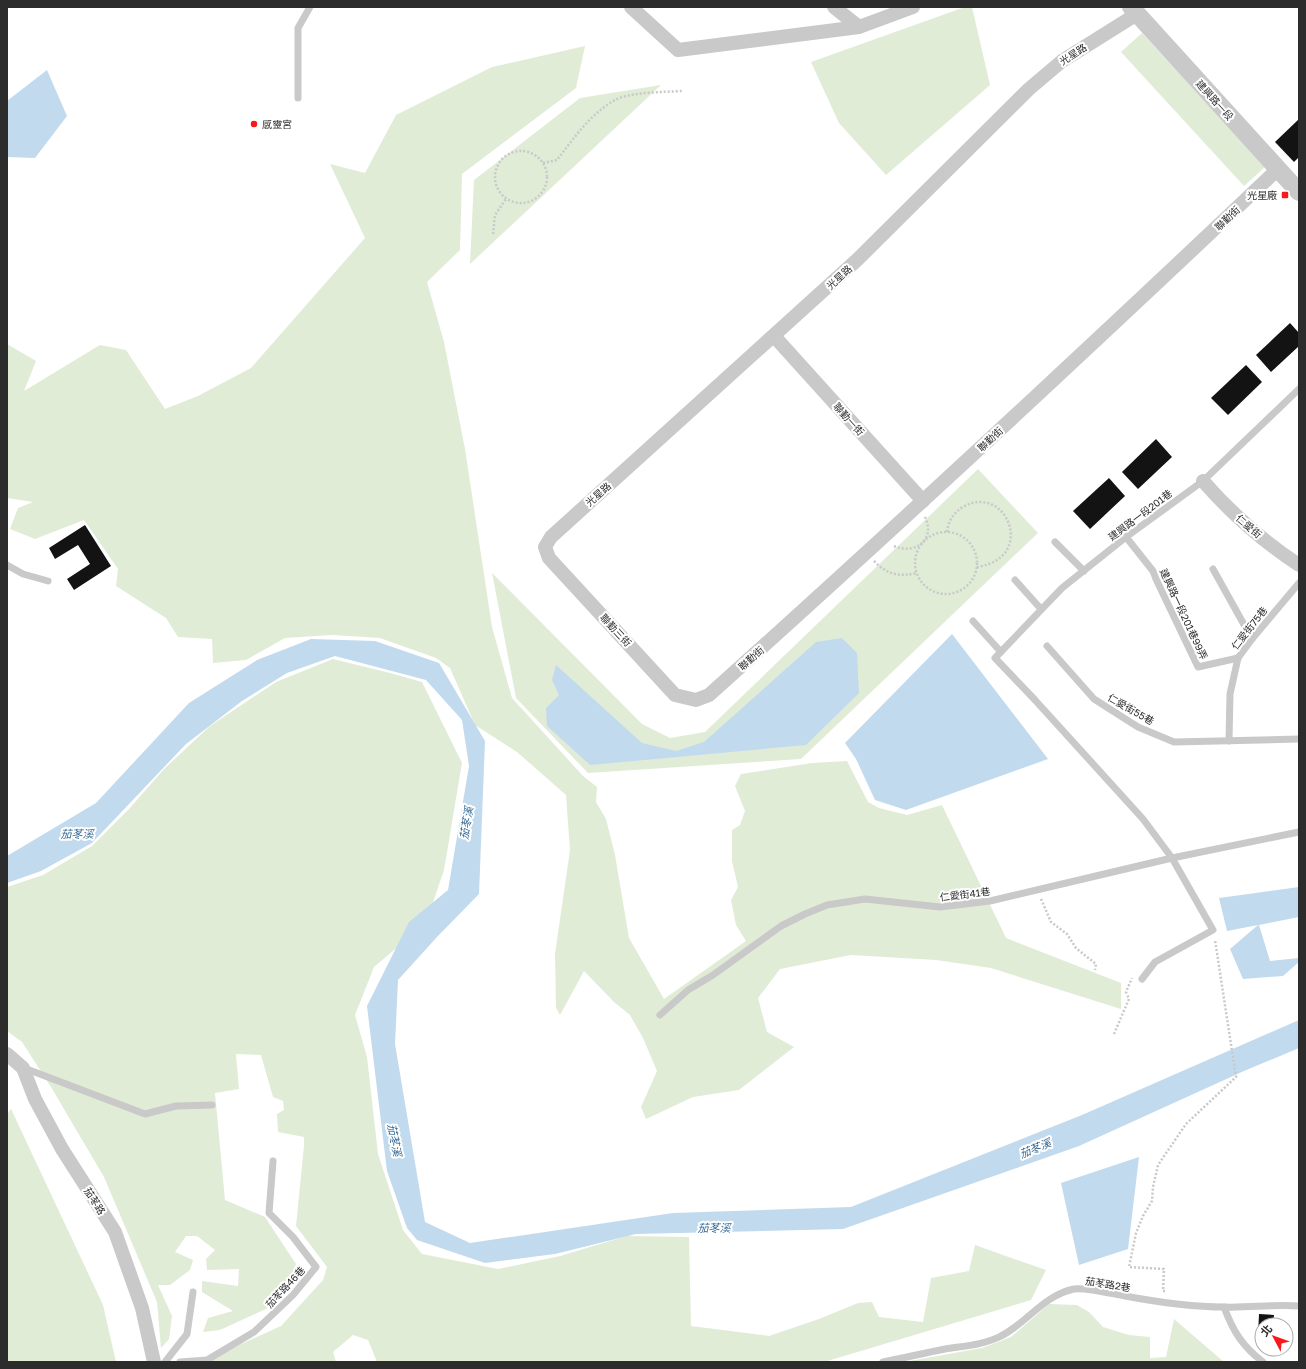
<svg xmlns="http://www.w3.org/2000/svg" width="1306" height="1369" font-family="'Golos Text','Noto Sans TC',sans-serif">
	<rect width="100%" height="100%" fill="#fff"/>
	<g fill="#e1ecd7">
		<path d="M 965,7 L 972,7 L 990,85 L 886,175 L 839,123 L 811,62 Z"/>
		<path d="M 1142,33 L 1265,167 L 1244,186 L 1121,52 Z"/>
		<path d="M 585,46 L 576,88 L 462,174 L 460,250 L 427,282 L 444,342 L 465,449 L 492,627 L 512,698 L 583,776 L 597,787 L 596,802 L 606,819 L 615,855 L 629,938 L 664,999 L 746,941 L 736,925 L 731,900 L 738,887 L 732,861 L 732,830 L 740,825 L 745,811 L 735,786 L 741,774 L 812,763 L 847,761 L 868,802 L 879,808 L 907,815 L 942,805 L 1006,938 L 1121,983 L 1121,1009 L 991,968 L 936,960 L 851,955 L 780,969 L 758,998 L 767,1032 L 794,1047 L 739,1090 L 693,1097 L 646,1119 L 641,1107 L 657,1071 L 643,1038 L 630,1015 L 614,1002 L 584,971 L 560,1015 L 556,1008 L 555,954 L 570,850 L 566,795 L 517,752 L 475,725 L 450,668 L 436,658 L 380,638 L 332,635 L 285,638 L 246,660 L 213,663 L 212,639 L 178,637 L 166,618 L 116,586 L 118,569 L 84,520 L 35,539 L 10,529 L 18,508 L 33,502 L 7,498 L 7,344 L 36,361 L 24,391 L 100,345 L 126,350 L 165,409 L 198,396 L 251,368 L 365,238 L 330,164 L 365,173 L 396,115 L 492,67 Z"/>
		<path d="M 661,85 L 470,264 L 474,180 L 580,98 Z"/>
		<path d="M 978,469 L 1038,533 L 801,759 L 588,773 L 516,698 L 492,573 L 642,724 L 670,738 L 705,732 Z"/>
		<path d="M 333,659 L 390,673 L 422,682 L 462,763 L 444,870 L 426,923 L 374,967 L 355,1015 L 367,1057 L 378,1154 L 403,1230 L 422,1254 L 498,1269 L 560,1256 L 627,1236 L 689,1237 L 691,1326 L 769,1336 L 819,1319 L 858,1303 L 872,1302 L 879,1317 L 923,1322 L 931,1278 L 969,1271 L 975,1245 L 1046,1270 L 1031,1300 L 824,1362 L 377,1362 L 368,1340 L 353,1335 L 333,1352 L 336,1362 L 208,1362 L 228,1350 L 281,1326 L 323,1280 L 327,1267 L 296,1226 L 304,1146 L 304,1137 L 278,1132 L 277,1114 L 284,1110 L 283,1101 L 273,1097 L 261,1055 L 236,1054 L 239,1089 L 215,1093 L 225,1200 L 265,1217 L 296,1264 L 285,1290 L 266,1309 L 220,1330 L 203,1332 L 208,1318 L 233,1311 L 202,1292 L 202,1281 L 238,1286 L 239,1269 L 207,1270 L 206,1259 L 215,1250 L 197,1236 L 186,1236 L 175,1252 L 193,1260 L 190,1270 L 170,1285 L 158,1285 L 172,1316 L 169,1339 L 161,1348 L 157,1302 L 104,1177 L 51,1087 L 22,1042 L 7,1031 L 7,887 L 43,875 L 92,846 L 129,809 L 164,769 L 210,726 L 276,682 Z"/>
		<path d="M 11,1109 L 103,1305 L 116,1362 L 7,1362 L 7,1114 Z"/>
		<path d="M 1049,1304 L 1077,1305 L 1089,1312 L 1103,1327 L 1129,1335 L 1150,1337 L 1150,1358 L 1166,1357 L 1174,1319 L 1224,1362 L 904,1362 L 982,1348 L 1011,1337 Z"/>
	</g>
	<g fill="#c1daee">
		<path d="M 47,70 L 67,116 L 35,158 L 7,157 L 7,101 Z"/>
		<path d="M 952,634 L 1048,759 L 906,810 L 875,800 L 856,759 L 845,743 Z"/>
		<path d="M 842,638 L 857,653 L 859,693 L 806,745 L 590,765 L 547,726 L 546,708 L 559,695 L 552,680 L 556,665 L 642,743 L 676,751 L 704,742 L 816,642 Z"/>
		<path d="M 311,639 L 375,641 L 439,663 L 485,741 L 479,894 L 437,937 L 398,980 L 395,1044 L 425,1222 L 470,1243 L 673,1213 L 851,1207 L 1082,1115 L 1299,1020 L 1299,1048 L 1244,1071 L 1079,1146 L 843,1229 L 636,1234 L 555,1254 L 485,1263 L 417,1240 L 407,1228 L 387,1171 L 367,1006 L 409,922 L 448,890 L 469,766 L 462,720 L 426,680 L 335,656 L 287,673 L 242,701 L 186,744 L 92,843 L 41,871 L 7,883 L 7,856 L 96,803 L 189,703 L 257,660 Z"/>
		<path d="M 1299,887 L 1299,917 L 1259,925 L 1270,961 L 1299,958 L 1299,962 L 1283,976 L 1243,979 L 1230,949 L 1258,925 L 1227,931 L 1219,898 Z"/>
		<path d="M 1139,1157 L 1128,1249 L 1079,1265 L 1061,1183 Z"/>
	</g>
	<g fill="#131313">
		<path d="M 1299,119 L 1299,157 L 1294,162 L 1275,142 Z"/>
		<path d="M 1290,323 L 1299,333 L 1299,346 L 1271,372 L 1256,355 Z"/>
		<path d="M 1246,365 L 1262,382 L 1228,415 L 1211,398 Z"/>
		<path d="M 1156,439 L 1172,457 L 1138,489 L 1122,472 Z"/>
		<path d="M 1109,478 L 1125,496 L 1090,529 L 1073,511 Z"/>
		<path d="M 85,525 L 111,566 L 74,590 L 67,579 L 90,564 L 78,545 L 55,559 L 49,548 Z"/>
		<path d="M 1259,1314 L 1274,1315 L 1273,1325 L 1262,1325 L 1262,1335 L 1258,1335 Z"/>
	</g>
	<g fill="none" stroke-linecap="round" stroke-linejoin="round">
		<g stroke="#c9c9c9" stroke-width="2.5" stroke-dasharray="2 2" stroke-linecap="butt">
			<circle cx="521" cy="177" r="26"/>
			<path d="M 543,163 L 557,160 C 574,138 590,114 615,100 C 629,92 665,92 682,91"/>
			<path d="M 493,234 L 495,215 L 506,199"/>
			<circle cx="946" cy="563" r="31"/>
			<path d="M 947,532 C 948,522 953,513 963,507 C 1006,482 1038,558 977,567"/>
			<path d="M 894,546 C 915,555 936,540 925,517"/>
			<path d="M 874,561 C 888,575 898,577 917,573"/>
			<path d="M 1041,899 L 1051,922 L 1067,934 L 1076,948 L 1096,964 L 1095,970"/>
			<path d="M 1114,1034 L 1129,999 L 1126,992 L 1132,978"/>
			<path d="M 1165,1291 L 1163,1291 L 1164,1269 L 1129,1267 L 1136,1233 L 1143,1216 L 1152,1201 L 1153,1187 L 1158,1165 L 1186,1124 L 1236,1077 L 1215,940"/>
		</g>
		<g stroke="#c9c9c9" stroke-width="7">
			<path d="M 298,98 L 298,28 L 310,7"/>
			<path d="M 1126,537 L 1153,571 L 1156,579 L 1198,667 L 1238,658"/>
			<path d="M 1055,542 L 1084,571"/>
			<path d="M 7,565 L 23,574 L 48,581"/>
			<path d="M 1213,569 L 1252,639"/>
			<path d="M 1015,580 L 1041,609"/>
			<path d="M 973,621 L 1001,652"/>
			<path d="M 1047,646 L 1094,699 L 1138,727 L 1174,742 L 1299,739"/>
			<path d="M 1229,741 L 1230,694 L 1238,658 L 1252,639 L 1299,583"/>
			<path d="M 1142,979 L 1155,962 L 1213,930 L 1172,858 L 1143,819 L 1035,700 L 995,658 L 1062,588 L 1126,537 L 1203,481 L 1299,389"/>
			<path d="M 660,1015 L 688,990 L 713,975 L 781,926 L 805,914 L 827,905 L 865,899 L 940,907 L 990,901 L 1172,858 L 1299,832"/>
			<path d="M 24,1068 L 145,1114 L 176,1106 L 212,1105"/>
			<path d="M 1224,1307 C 1233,1331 1242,1346 1263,1362"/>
			<path d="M 165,1362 L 187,1334 L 193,1292"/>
			<path d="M 180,1362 L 207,1360 L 254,1332 L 293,1295 L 316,1267 L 293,1237 L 269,1213 L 273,1161"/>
			<path d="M 883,1362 C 904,1358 924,1353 945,1349 C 964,1346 984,1345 1001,1336 C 1027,1323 1044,1295 1074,1289 C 1085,1287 1113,1294 1125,1296 C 1157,1302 1190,1307 1224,1307 C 1249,1308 1274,1304 1299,1306"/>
		</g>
		<g stroke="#c9c9c9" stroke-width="14">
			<path d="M 631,7 L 678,50 L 859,27 L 913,7"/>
			<path d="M 834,7 L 859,27"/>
			<path d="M 1137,14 L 1062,61 L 1029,89 L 858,259 L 551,537 L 545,547 L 549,558 L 675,695 L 696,700 L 709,695 C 901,523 1090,347 1278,169"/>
			<path d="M 774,336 L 923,501"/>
			<path d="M 1203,481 C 1231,513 1264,542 1299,565"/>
			<path d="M 7,1054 L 23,1068 L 35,1099 L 62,1149 L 115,1232 L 142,1308 L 154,1362"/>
		</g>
		<path stroke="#c9c9c9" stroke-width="18" d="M 1131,7 L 1299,192"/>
	</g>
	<g fill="#f71a1c" stroke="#fff" stroke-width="1.5">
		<circle cx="254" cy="124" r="4"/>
		<rect x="1281" y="191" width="8" height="8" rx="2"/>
	</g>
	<g text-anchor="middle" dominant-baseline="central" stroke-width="4" stroke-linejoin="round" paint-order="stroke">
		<g font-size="10" fill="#2c2c2c" stroke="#fff">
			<text transform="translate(1073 54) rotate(-33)">光星路</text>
			<text transform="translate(1215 100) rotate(48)">建興路一段</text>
			<text transform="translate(1227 218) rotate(-44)">聯勤街</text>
			<text transform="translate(839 277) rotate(-43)">光星路</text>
			<text transform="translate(849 419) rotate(48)">聯勤一街</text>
			<text transform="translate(990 439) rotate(-43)">聯勤街</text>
			<text transform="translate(598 494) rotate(-42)">光星路</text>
			<text transform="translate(1140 515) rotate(-37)">建興路一段201巷</text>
			<text transform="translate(1249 526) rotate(41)">仁愛街</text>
			<text transform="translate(1184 614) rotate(65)">建興路一段201巷99弄</text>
			<text transform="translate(1249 628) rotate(-52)">仁愛街75巷</text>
			<text transform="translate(616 630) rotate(47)">聯勤三街</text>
			<text transform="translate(751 658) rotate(-42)">聯勤街</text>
			<text transform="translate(1131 709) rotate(30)">仁愛街55巷</text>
			<text transform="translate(965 894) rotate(-7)">仁愛街41巷</text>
			<text transform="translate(95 1201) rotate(57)">茄苳路</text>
			<text transform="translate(1108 1284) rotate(9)">茄苳路2巷</text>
			<text transform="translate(285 1287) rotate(-47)">茄苳路46巷</text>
		</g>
		<g font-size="10" fill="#2c2c2c" stroke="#fff" text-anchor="start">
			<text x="262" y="124">感靈宮</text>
			<text x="1277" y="195" text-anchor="end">光星廠</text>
		</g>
		<g font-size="11" font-style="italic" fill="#336995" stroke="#fff">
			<text transform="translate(466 823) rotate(-81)">茄苳溪</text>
			<text x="77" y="833">茄苳溪</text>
			<text transform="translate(395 1140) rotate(79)">茄苳溪</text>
			<text transform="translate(1035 1148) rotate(-22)">茄苳溪</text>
			<text x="714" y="1227">茄苳溪</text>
		</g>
	</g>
	<rect width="1306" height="1369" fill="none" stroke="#2c2c2c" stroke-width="16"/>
	<g transform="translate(1274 1337) rotate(311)"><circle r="19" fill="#ffffff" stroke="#ababab"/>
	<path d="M0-3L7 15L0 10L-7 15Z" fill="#f71a1c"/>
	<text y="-6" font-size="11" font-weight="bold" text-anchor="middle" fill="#2c2c2c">北</text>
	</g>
</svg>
